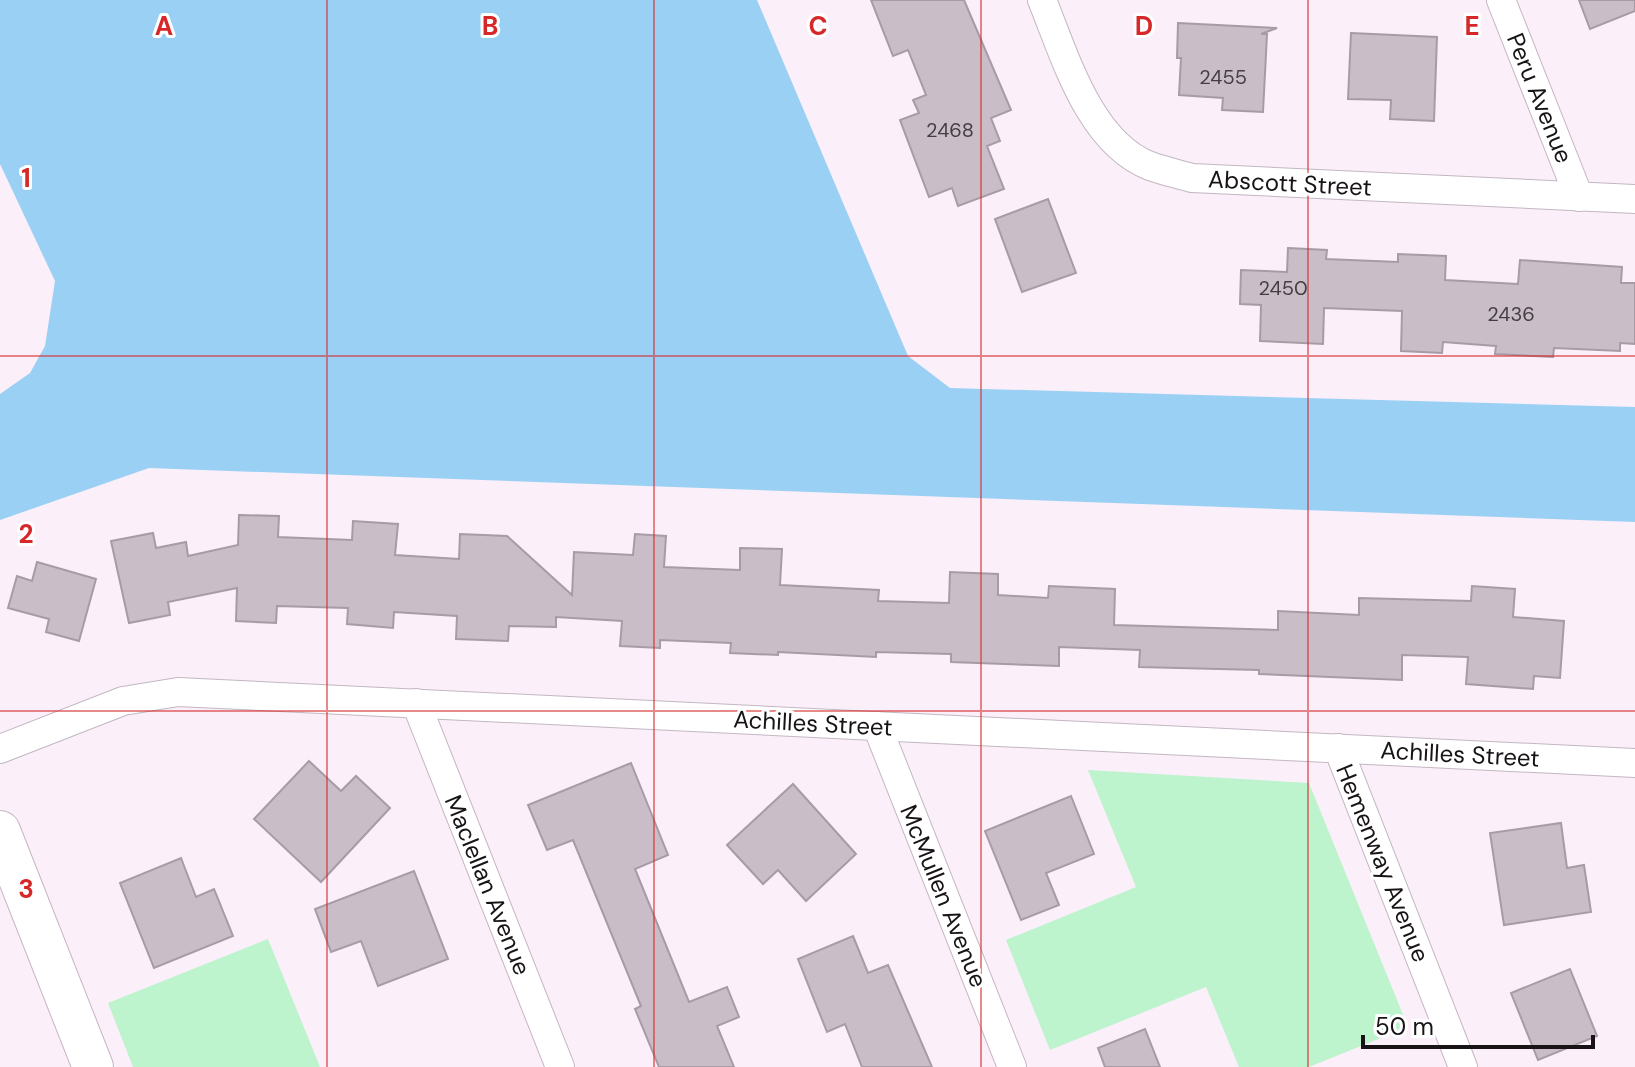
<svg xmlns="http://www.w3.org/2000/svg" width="1635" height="1067" font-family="'DM Sans',sans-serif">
	<rect width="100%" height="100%" fill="#fbeffa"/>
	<g fill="#bdf3cd">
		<path d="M 1088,770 L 1309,783 L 1408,1027 L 1309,1067 L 1239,1067 L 1206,987 L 1050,1050 L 1006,940 L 1136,887 Z"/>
		<path d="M 268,939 L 320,1067 L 133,1067 L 108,1003 Z"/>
	</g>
	<path fill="#9bd0f5" d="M 0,0 L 757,0 L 908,356 L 950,388 L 1635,407 L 1635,522 L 149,468 L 0,520 L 0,394 L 30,373 L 45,346 L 55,281 L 0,164 Z"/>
	<g fill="#c9bdc8" stroke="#a79ca6" stroke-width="2">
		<path d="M 871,0 L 964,0 L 1011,110 L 991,118 L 1000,141 L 987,146 L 1004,189 L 958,206 L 952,188 L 929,197 L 900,120 L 919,113 L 913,100 L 926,95 L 908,50 L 893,56 Z"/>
		<path d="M 1579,0 L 1635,0 L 1635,11 L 1590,29 Z"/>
		<path d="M 1178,23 L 1277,28 L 1261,34 L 1267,34 L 1263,112 L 1222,110 L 1223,98 L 1179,95 L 1181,58 L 1177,58 Z"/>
		<path d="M 1351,33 L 1437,37 L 1434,121 L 1390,119 L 1391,100 L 1348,99 Z"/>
		<path d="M 1048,199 L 1076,273 L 1022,292 L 995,219 Z"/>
		<path d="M 1288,248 L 1327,250 L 1326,259 L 1398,262 L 1398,254 L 1446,256 L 1445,280 L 1518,284 L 1520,260 L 1622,267 L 1621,283 L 1635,283 L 1635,344 L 1620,343 L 1620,351 L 1554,348 L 1553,357 L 1495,354 L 1496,346 L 1443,342 L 1442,353 L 1401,351 L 1402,311 L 1324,308 L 1323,344 L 1260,341 L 1261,305 L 1240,304 L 1241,270 L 1287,272 Z"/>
		<path d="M 239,515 L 279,516 L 278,537 L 352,540 L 353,521 L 398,524 L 395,555 L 459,559 L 460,534 L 507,536 L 572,595 L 574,552 L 633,555 L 635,534 L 666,536 L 664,567 L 740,570 L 740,548 L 782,549 L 780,585 L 879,590 L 878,601 L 949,603 L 950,572 L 998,574 L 998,595 L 1048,598 L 1049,586 L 1115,589 L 1114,625 L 1278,630 L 1278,611 L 1359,615 L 1359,598 L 1471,601 L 1472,586 L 1515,589 L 1513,617 L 1564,621 L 1560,678 L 1534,676 L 1533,689 L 1466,684 L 1468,657 L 1402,655 L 1402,680 L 1259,674 L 1259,670 L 1139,667 L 1140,650 L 1059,647 L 1059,666 L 951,662 L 951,654 L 876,652 L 876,657 L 778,652 L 778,655 L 730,653 L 731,643 L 660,640 L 660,648 L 620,646 L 622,621 L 556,617 L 556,627 L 509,626 L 508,641 L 456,639 L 457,616 L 394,612 L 393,628 L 347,624 L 348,608 L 277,606 L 276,623 L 236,621 L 237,588 L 168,602 L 170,615 L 129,623 L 111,541 L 153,533 L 156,548 L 186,542 L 188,556 L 238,545 Z"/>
		<path d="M 37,562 L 96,579 L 79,641 L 46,632 L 49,619 L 8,608 L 17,576 L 32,581 Z"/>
		<path d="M 309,761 L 341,791 L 356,776 L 390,808 L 321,882 L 254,819 Z"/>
		<path d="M 631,763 L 668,855 L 635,869 L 689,1002 L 727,987 L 739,1017 L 717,1026 L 734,1067 L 659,1067 L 635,1009 L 641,1006 L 573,840 L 547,850 L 528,805 Z"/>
		<path d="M 793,784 L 856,854 L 806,901 L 778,870 L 763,884 L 727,845 Z"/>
		<path d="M 1071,796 L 1094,854 L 1046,873 L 1059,905 L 1021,920 L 985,831 Z"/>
		<path d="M 1561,823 L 1567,868 L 1584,865 L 1591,912 L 1504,925 L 1490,833 Z"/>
		<path d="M 181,858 L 196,897 L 214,889 L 233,936 L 154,968 L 120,883 Z"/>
		<path d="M 414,871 L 448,959 L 378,986 L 361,941 L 331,952 L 315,909 Z"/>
		<path d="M 853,936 L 868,973 L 888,965 L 932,1067 L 862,1067 L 845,1024 L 827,1032 L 798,959 Z"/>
		<path d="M 1570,969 L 1597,1036 L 1538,1060 L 1511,993 Z"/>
		<path d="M 1145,1029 L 1160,1067 L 1105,1067 L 1098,1048 Z"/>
	</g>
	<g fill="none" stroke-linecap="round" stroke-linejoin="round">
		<g stroke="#c2b7c2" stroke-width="30">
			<g id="street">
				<path d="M 1042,0 C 1065,56 1089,142 1150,166 C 1164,171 1178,174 1192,178 L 1635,199"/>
				<path d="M 1501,0 L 1579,197"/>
				<path d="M 416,703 L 560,1067"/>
				<path d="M 877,726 L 1012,1067"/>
				<path d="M 1338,748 L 1463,1067"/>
				<path d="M 0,749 L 123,701 L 178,692 L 1635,763"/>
			</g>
		</g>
		<g stroke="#c2b7c2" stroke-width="42">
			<path id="secondary" d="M 0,831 L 93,1067"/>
		</g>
		<use href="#street" stroke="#fff" stroke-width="28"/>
		<use href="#secondary" stroke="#fff" stroke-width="40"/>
	</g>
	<path fill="none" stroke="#d62828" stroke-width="2" stroke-opacity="0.55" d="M 327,0 L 327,1067M 654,0 L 654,1067M 981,0 L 981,1067M 1308,0 L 1308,1067M 0,356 L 1635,356M 0,711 L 1635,711"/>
	<g text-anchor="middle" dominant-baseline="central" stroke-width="6" stroke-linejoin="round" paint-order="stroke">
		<g font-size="20" fill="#443e43">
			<text x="1223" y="77">2455</text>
			<text x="950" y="130">2468</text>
			<text x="1283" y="288">2450</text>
			<text x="1511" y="314">2436</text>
		</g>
		<g font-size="24" fill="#171317" stroke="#fff">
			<text transform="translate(1540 98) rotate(68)">Peru Avenue</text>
			<text transform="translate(1290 183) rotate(3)">Abscott Street</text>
			<text transform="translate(813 723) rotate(3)">Achilles Street</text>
			<text transform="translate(1460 754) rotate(3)">Achilles Street</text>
			<text transform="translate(1383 863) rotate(68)">Hemenway Avenue</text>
			<text transform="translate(488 885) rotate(68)">Maclellan Avenue</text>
			<text transform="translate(944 896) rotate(68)">McMullen Avenue</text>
		</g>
	</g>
	<g font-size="26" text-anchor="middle" font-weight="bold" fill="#d62828" stroke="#fff" stroke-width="6" stroke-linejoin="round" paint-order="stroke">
		<text x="164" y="35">A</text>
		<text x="490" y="35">B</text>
		<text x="818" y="35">C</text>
		<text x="1144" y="35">D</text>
		<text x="1472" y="35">E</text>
		<text x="26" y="187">1</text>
		<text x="26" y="543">2</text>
		<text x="26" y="898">3</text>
	</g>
	<path d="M1363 1035v12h230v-12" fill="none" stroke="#171317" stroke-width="4"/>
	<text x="1375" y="1035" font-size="24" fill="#171317" stroke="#ffffff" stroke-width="6" paint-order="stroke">50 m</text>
</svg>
